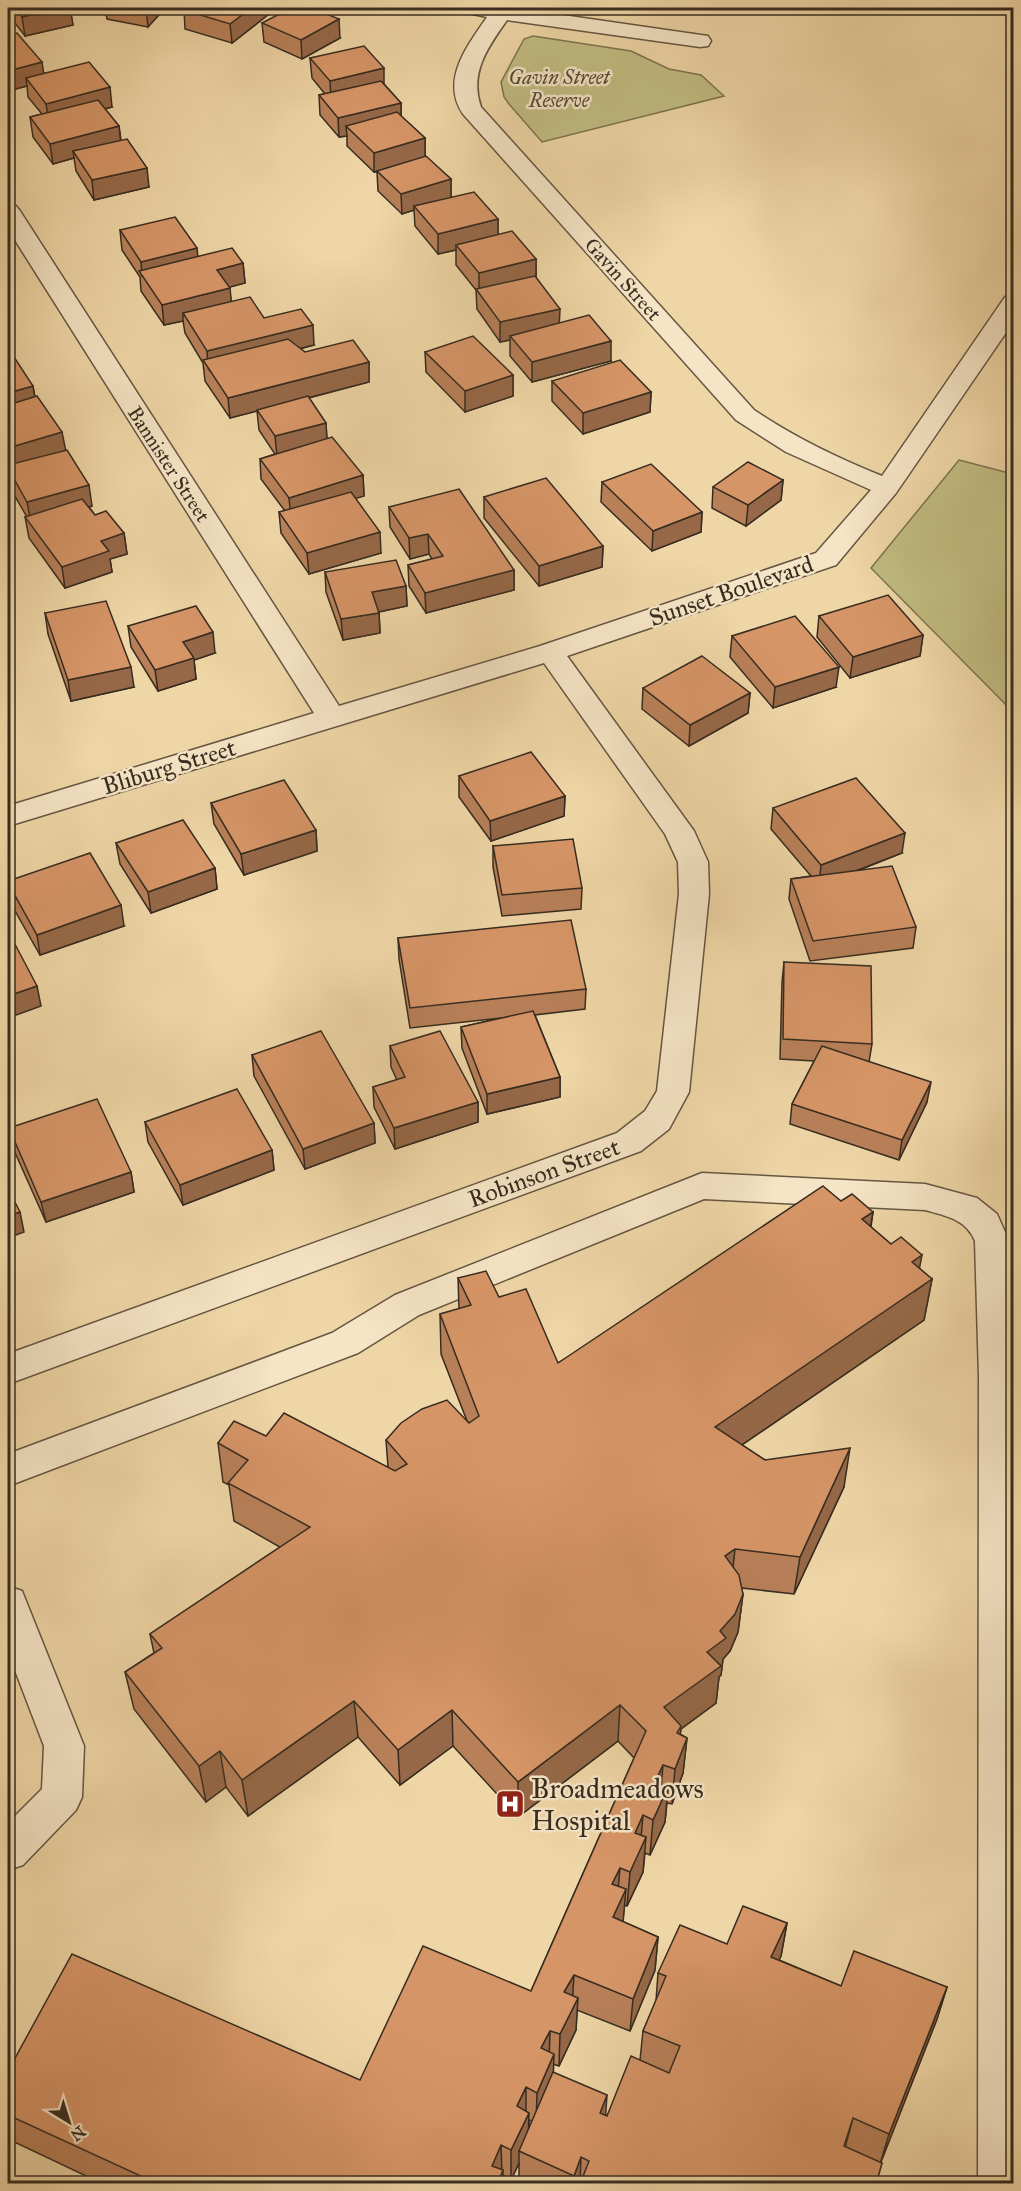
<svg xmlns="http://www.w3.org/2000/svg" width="1021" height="2191" font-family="'IM FELL Great Primer',serif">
	<rect width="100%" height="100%" fill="#efd6a6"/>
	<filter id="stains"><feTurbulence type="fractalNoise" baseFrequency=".00333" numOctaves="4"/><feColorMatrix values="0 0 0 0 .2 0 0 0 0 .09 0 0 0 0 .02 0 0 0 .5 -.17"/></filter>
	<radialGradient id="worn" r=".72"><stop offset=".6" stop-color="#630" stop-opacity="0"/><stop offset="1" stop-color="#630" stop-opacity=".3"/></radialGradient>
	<g fill="#c1bc81" stroke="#7c7450" stroke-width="1.5">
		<path d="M 533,36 L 631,51 L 669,69 L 701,75 L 724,96 L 542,142 L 509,104 L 504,97 L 501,82 L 524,39 Z"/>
		<path d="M 959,460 L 1013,474 L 1013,712 L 871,568 Z"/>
	</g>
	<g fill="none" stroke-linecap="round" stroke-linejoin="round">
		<g stroke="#655642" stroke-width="3">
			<g id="minor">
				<path d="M 460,8 L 514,8 L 708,36 L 711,41 L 708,46 L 700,47 L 507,20 C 488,47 469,73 481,107 L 754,410 C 794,437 837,458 882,476 L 1005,297 L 1014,295 L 1014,321 L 896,493 L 836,565 L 567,656 L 694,831 L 708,862 L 709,894 L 689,1092 L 669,1129 L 641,1151 L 8,1384 L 8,1354 L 617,1133 L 645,1111 L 657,1091 L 679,894 L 678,862 L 665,834 L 544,663 L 8,826 L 8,806 L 314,713 L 8,229 L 8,204 L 16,206 L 20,211 L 339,706 L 540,646 L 816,553 L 871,490 L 786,452 L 736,420 L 463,114 C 440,80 468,45 487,17 L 463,12 Z"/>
				<path d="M 702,1173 L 925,1184 L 977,1198 L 997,1214 L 1009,1241 L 1014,1341 L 1014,2184 L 978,2184 L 979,1377 L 975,1241 C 966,1219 946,1216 925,1210 L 704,1199 L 419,1315 L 358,1353 L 8,1486 L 8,1454 L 332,1333 L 395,1295 Z"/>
				<path d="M 8,1586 L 22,1591 L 84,1746 L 82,1797 L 76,1810 L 23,1865 L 8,1870 L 8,1823 L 42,1789 L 44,1746 L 8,1652 Z"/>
			</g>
		</g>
		<use href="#minor" fill="#f5e4c5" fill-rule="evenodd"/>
	</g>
	<g fill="#b88059" stroke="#372c20" stroke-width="1.5" fill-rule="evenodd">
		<path d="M 8,8 L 70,8 L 73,25 L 25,36 L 8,14 Z"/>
		<path d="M 105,8 L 165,8 L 148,27 L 107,19 Z"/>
		<path d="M 187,8 L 268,8 L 269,14 L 232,43 L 185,29 L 184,10 Z"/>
		<path d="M 9,20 L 12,34 L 44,73 L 112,107 L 105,109 L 119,126 L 121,140 L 149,187 L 94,200 L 76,171 L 74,158 L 53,164 L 33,137 L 30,117 L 42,114 L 28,97 L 27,86 L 8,91 Z"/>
		<path d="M 262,23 L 340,38 L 302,59 L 264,42 Z"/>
		<path d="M 310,58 L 384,84 L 401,103 L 401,116 L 425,138 L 425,157 L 451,179 L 451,197 L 498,219 L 498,235 L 536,259 L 536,277 L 559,323 L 611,361 L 532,382 L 510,356 L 510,340 L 500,342 L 477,309 L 476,290 L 456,265 L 456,250 L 438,254 L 415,226 L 414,210 L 402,214 L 378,191 L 377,172 L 374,172 L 347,146 L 347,136 L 339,137 L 320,115 L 319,95 L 325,94 L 312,78 Z"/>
		<path d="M 120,230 L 197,257 L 243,263 L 245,283 L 229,287 L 231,301 L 314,345 L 300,349 L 305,352 L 369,362 L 369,382 L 309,398 L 326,423 L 327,439 L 363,475 L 364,496 L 355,498 L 381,553 L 309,574 L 281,533 L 279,512 L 285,511 L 261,479 L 260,459 L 275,454 L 259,430 L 257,411 L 230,418 L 205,381 L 203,363 L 185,333 L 183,321 L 164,325 L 141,291 L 140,277 L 122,250 Z"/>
		<path d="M 425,352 L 513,375 L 513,396 L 465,412 L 426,372 Z"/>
		<path d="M 8,355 L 33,386 L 35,397 L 65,450 L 92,506 L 89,507 L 95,515 L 124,533 L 127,554 L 110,559 L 112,572 L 65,588 L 29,538 L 25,517 L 27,517 L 9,486 L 8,475 Z"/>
		<path d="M 552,381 L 651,392 L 650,412 L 583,434 L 552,401 Z"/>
		<path d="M 783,480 L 781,500 L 746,526 L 712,508 L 713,487 Z"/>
		<path d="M 602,482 L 702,512 L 701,532 L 652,551 L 601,502 Z"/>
		<path d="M 484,497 L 603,546 L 602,567 L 539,586 L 484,518 Z"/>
		<path d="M 389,507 L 514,570 L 514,590 L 426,613 L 409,586 L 408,565 L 432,559 L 429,554 L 410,559 L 390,527 Z"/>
		<path d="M 325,572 L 406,586 L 407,606 L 379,612 L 380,633 L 343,640 L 326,592 Z"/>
		<path d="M 45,613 L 134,687 L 71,701 L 48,634 Z"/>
		<path d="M 819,616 L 923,635 L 920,656 L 850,678 L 817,637 Z"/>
		<path d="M 128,626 L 215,653 L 194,660 L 196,679 L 158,691 L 131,647 Z"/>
		<path d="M 732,636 L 836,687 L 773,708 L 730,657 Z"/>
		<path d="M 643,688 L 750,693 L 748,713 L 689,746 L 642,709 Z"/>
		<path d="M 459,776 L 565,796 L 564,816 L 491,841 L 459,797 Z"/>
		<path d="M 211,803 L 316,830 L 317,851 L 244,875 L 214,824 Z"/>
		<path d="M 773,808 L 902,853 L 857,871 L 916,927 L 913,948 L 810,961 L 789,899 L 791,879 L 811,876 L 771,829 Z"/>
		<path d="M 116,843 L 215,868 L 217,889 L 151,913 L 120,864 Z"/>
		<path d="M 493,846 L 582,888 L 581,909 L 502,916 L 493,867 Z"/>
		<path d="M 8,881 L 124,926 L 40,955 L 10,902 L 8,887 Z"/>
		<path d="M 398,938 L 586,989 L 585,1009 L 535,1015 L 560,1077 L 560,1097 L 487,1114 L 462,1048 L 461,1027 L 501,1018 L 410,1028 L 399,959 Z"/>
		<path d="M 784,962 L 872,1044 L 869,1062 L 927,1102 L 899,1160 L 790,1124 L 792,1104 L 814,1061 L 780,1059 L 782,982 Z"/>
		<path d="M 390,1046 L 478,1102 L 478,1122 L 395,1149 L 374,1107 L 373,1087 L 397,1080 L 391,1067 Z"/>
		<path d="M 252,1055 L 374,1123 L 375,1143 L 305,1169 L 254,1076 Z"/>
		<path d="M 145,1122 L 272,1150 L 274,1170 L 183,1205 L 148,1142 Z"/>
		<path d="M 9,1128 L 131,1172 L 134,1192 L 46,1222 L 13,1148 Z"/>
		<path d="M 841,1201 L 873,1212 L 871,1227 L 932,1279 L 924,1320 L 742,1445 L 765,1460 L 844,1487 L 794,1594 L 741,1588 L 743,1594 L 738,1632 L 730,1651 L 723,1659 L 721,1675 L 719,1677 L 716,1703 L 681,1729 L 680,1734 L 687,1738 L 683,1773 L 672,1804 L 667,1803 L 665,1822 L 650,1855 L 645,1853 L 643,1872 L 627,1906 L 624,1905 L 623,1922 L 658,1937 L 655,1970 L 630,2031 L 577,2010 L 576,2030 L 559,2066 L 553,2064 L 553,2072 L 607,2116 L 640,2060 L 643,2031 L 656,2001 L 658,1973 L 727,1944 L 787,1923 L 781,1956 L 779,1960 L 841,1986 L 947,1987 L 937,2019 L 881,2162 L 882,2163 L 876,2184 L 524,2184 L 519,2181 L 519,2163 L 511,2180 L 503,2175 L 503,2184 L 103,2184 L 8,2139 L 8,2071 L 360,2080 L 531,1991 L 634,1758 L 618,1741 L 518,1817 L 453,1746 L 400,1785 L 358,1737 L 248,1816 L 226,1787 L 206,1802 L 134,1709 L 125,1672 L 154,1653 L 150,1634 L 280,1547 L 234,1521 L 229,1485 L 223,1482 L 218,1443 L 266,1436 L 388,1467 L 386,1440 L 467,1421 L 441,1354 L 440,1314 L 459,1309 L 458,1278 L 499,1297 L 558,1363 ZM 529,2120 L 532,2121 L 529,2129 Z"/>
	</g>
	<g fill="#966848" stroke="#372c20" stroke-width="1.5">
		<path d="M 61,8 L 70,8 L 73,25 L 25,36 L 22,17 Z"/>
		<path d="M 146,8 L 165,8 L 148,27 Z"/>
		<path d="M 251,8 L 268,8 L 269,14 L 232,43 L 230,24 Z"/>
		<path d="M 339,19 L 340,38 L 302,59 L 301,40 Z"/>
		<path d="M 8,20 L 9,20 L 12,39 L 8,40 Z"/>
		<path d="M 42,62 L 45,82 L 26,78 L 27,86 L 8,91 L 8,71 Z"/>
		<path d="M 384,68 L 384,87 L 331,100 L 330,81 Z"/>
		<path d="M 110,87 L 112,107 L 49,123 L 46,104 Z"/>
		<path d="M 401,103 L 401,122 L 346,126 L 347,136 L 339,137 L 338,118 Z"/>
		<path d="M 119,126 L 121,146 L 73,151 L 74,158 L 53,164 L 50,144 Z"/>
		<path d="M 425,138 L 425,157 L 374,172 L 374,153 Z"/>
		<path d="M 147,168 L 149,187 L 94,200 L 92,180 Z"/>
		<path d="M 451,179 L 451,199 L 414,206 L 414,210 L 402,214 L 401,194 Z"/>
		<path d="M 498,219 L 498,239 L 456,245 L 456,250 L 438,254 L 438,234 Z"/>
		<path d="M 197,248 L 199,268 L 142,276 L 141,262 Z"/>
		<path d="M 536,259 L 536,279 L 479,293 L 479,273 Z"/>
		<path d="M 243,263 L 245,283 L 219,290 L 217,270 Z"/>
		<path d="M 230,288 L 232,308 L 183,313 L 183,321 L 164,325 L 162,305 Z"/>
		<path d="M 560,309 L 559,329 L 510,336 L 510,340 L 500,342 L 500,322 Z"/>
		<path d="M 313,325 L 314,345 L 210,371 L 208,368 L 207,351 Z"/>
		<path d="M 611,341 L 611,361 L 532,382 L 532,362 Z"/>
		<path d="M 369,362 L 369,382 L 230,418 L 228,398 Z"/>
		<path d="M 513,375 L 513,396 L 465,412 L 465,391 Z"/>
		<path d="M 33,386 L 36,406 L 8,414 L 8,393 Z"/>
		<path d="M 651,392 L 650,412 L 583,434 L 583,413 Z"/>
		<path d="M 326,423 L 327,443 L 277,456 L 275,436 Z"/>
		<path d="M 62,432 L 66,452 L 8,468 L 8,448 Z"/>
		<path d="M 363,475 L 364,496 L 291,518 L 289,498 Z"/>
		<path d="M 783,480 L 781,500 L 746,526 L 748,505 Z"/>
		<path d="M 89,485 L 92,506 L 31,523 L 27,502 Z"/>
		<path d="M 702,512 L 701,532 L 652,551 L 653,531 Z"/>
		<path d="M 380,532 L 381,553 L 309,574 L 307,553 Z"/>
		<path d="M 124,533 L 127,554 L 110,559 L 112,572 L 65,588 L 62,567 L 101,541 Z"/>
		<path d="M 428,534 L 429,554 L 410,559 L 409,538 Z"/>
		<path d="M 603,546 L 602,567 L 539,586 L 539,566 Z"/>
		<path d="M 514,570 L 514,590 L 426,613 L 425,593 Z"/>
		<path d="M 406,586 L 407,606 L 373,613 L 372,592 Z"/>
		<path d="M 379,613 L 380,633 L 343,640 L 341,619 Z"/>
		<path d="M 213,632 L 215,653 L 194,660 L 196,679 L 158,691 L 155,670 L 183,642 Z"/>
		<path d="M 923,635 L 920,656 L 850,678 L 853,657 Z"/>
		<path d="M 131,667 L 134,687 L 71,701 L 68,680 Z"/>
		<path d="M 839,667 L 836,687 L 773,708 L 775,687 Z"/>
		<path d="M 750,693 L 748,713 L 689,746 L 690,725 Z"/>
		<path d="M 565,796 L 564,816 L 491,841 L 490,821 Z"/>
		<path d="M 316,830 L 317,851 L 244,875 L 241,854 Z"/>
		<path d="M 905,833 L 902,853 L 819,885 L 821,865 Z"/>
		<path d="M 215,868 L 217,889 L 151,913 L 148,892 Z"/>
		<path d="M 121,905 L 124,926 L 40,955 L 37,935 Z"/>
		<path d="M 37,986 L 41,1006 L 8,1018 L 8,996 Z"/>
		<path d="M 560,1077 L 560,1097 L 487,1114 L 487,1094 Z"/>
		<path d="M 931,1082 L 927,1102 L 899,1160 L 902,1140 Z"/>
		<path d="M 478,1102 L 478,1122 L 395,1149 L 394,1128 Z"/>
		<path d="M 374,1123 L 375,1143 L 305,1169 L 303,1149 Z"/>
		<path d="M 272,1150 L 274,1170 L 183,1205 L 180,1185 Z"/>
		<path d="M 131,1172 L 134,1192 L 46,1222 L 41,1202 Z"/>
		<path d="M 20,1212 L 24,1232 L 8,1238 L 8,1216 Z"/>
		<path d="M 873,1212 L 866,1252 L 862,1219 Z"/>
		<path d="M 922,1255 L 915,1291 L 932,1279 L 924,1320 L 711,1466 L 715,1427 L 912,1262 Z"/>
		<path d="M 850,1448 L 844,1487 L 794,1594 L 800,1557 Z"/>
		<path d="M 735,1549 L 731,1587 L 725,1556 Z"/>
		<path d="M 743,1594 L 738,1632 L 730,1651 L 723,1659 L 721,1675 L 719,1677 L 716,1703 L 681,1729 L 677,1762 L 664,1707 L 707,1652 Z"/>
		<path d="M 354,1701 L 358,1737 L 248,1816 L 242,1780 Z"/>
		<path d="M 620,1705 L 618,1741 L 518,1817 L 518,1782 Z"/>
		<path d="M 452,1710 L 453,1746 L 400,1785 L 398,1750 Z"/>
		<path d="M 687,1738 L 683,1773 L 672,1804 L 675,1769 Z"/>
		<path d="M 220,1751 L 226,1787 L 206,1802 L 199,1766 Z"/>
		<path d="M 663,1765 L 660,1801 L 655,1782 Z"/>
		<path d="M 668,1787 L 665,1822 L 650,1855 L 653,1820 Z"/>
		<path d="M 643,1815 L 640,1850 L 646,1837 L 643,1872 L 627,1906 L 630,1872 L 635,1833 Z"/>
		<path d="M 620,1868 L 617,1902 L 612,1884 Z"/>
		<path d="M 626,1889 L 623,1923 L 613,1917 Z"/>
		<path d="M 787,1923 L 781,1956 L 765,1989 L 771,1957 Z"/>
		<path d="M 658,1937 L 655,1970 L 630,2031 L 633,1999 Z"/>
		<path d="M 574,1975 L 572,2007 L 564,1992 Z"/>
		<path d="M 947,1987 L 937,2019 L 880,2164 L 889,2134 Z"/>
		<path d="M 578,1998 L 576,2030 L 559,2066 L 560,2034 Z"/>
		<path d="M 550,2031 L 549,2063 L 541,2048 Z"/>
		<path d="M 554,2054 L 553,2085 L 536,2124 L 537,2093 Z"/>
		<path d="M 526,2087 L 526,2118 L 517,2106 Z"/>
		<path d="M 607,2095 L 605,2125 L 600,2113 Z"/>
		<path d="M 529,2113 L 528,2143 L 519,2151 L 519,2163 L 511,2180 L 511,2150 Z"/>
		<path d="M 853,2118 L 845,2148 L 844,2146 Z"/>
		<path d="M 501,2145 L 502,2174 L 503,2170 L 503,2184 L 492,2184 L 492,2166 Z"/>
		<path d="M 581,2157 L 580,2184 L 573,2184 L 574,2176 Z"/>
	</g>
	<g fill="#d69567" stroke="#372c20" stroke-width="1.5">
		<path d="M 15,8 L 61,8 L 22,17 Z"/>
		<path d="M 187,8 L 251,8 L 230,24 L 184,10 Z"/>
		<path d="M 291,8 L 312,8 L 339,19 L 301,40 L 262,23 Z"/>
		<path d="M 17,33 L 42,62 L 8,71 L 8,35 Z"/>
		<path d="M 364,46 L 384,68 L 330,81 L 310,58 Z"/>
		<path d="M 89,62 L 110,87 L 46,104 L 26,78 Z"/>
		<path d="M 381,81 L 401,103 L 338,118 L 319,95 Z"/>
		<path d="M 98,100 L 119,126 L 50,144 L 30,117 Z"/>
		<path d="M 397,112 L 425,138 L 374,153 L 346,126 Z"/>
		<path d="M 127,139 L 147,168 L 92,180 L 73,151 Z"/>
		<path d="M 426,156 L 451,179 L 401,194 L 377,171 Z"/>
		<path d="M 474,192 L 498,219 L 438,234 L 414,206 Z"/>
		<path d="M 175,217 L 197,248 L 141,262 L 120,230 Z"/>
		<path d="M 512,231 L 536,259 L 479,273 L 456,245 Z"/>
		<path d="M 232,248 L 243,263 L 217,270 L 230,288 L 162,305 L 139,271 Z"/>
		<path d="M 535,276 L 560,309 L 500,322 L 476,289 Z"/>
		<path d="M 250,297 L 264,318 L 301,309 L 313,325 L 207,351 L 183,313 Z"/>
		<path d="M 589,315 L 611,341 L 532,362 L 510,336 Z"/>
		<path d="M 473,336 L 513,375 L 465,391 L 425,352 Z"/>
		<path d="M 288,339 L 305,352 L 353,340 L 369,362 L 228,398 L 203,360 Z"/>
		<path d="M 12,354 L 33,386 L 8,393 L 8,355 Z"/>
		<path d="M 620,360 L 651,392 L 583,413 L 552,381 Z"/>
		<path d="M 37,396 L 62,432 L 8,448 L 8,405 Z"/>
		<path d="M 308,396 L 326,423 L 275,436 L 257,410 Z"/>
		<path d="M 332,437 L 363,475 L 289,498 L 260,459 Z"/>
		<path d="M 67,450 L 89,485 L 27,502 L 8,468 L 8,465 Z"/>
		<path d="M 748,462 L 783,480 L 748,505 L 713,487 Z"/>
		<path d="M 651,464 L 702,512 L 653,531 L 602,482 Z"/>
		<path d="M 546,478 L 603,546 L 539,566 L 484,497 Z"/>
		<path d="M 459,489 L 514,570 L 425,593 L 408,565 L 443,556 L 428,534 L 409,538 L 389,507 Z"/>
		<path d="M 351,492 L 380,532 L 307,553 L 279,512 Z"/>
		<path d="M 82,499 L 95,515 L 106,511 L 124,533 L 101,541 L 109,551 L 62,567 L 25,517 Z"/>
		<path d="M 396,560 L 406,586 L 372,592 L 379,613 L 341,619 L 325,572 Z"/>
		<path d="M 888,595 L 923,635 L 853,657 L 819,616 Z"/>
		<path d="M 106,601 L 131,667 L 68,680 L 45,613 Z"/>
		<path d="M 196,606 L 213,632 L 183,642 L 194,658 L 155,670 L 128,626 Z"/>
		<path d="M 795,616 L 839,667 L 775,687 L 732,636 Z"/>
		<path d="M 702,656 L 750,693 L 690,725 L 643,688 Z"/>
		<path d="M 531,752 L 565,796 L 490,821 L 459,776 Z"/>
		<path d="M 856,778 L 905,833 L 821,865 L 773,808 Z"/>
		<path d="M 284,780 L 316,830 L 241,854 L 211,803 Z"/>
		<path d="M 183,820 L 215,868 L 148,892 L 116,843 Z"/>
		<path d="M 573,839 L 582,888 L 502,895 L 493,846 Z"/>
		<path d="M 90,853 L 121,905 L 37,935 L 8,883 L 8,881 Z"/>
		<path d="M 892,866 L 916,927 L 813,941 L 791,879 Z"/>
		<path d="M 571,920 L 586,989 L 410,1008 L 398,938 Z"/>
		<path d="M 8,931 L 37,986 L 8,996 Z"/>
		<path d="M 784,962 L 871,966 L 872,1044 L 783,1039 Z"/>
		<path d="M 533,1011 L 560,1077 L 487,1094 L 461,1027 Z"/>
		<path d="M 321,1031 L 374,1123 L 303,1149 L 252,1055 Z"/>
		<path d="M 440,1031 L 478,1102 L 394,1128 L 373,1087 L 405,1077 L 390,1046 Z"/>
		<path d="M 822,1046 L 931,1082 L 902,1140 L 792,1104 Z"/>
		<path d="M 237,1089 L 272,1150 L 180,1185 L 145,1122 Z"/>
		<path d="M 97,1099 L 131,1172 L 41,1202 L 9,1128 Z"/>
		<path d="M 823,1186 L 841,1201 L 852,1194 L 873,1212 L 862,1219 L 891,1244 L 901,1237 L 922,1255 L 912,1262 L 932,1279 L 715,1427 L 765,1460 L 850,1448 L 800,1557 L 735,1549 L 725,1556 L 739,1575 L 743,1594 L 735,1614 L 720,1631 L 726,1638 L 707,1652 L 721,1666 L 664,1707 L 681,1726 L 677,1733 L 687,1738 L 675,1769 L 663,1765 L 655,1782 L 668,1787 L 653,1820 L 643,1815 L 635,1833 L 646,1837 L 630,1872 L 620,1868 L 612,1884 L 626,1889 L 613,1917 L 658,1937 L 633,1999 L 574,1975 L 564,1992 L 578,1998 L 560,2034 L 550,2031 L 541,2048 L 554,2054 L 537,2093 L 526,2087 L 517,2106 L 529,2113 L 511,2150 L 501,2145 L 492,2166 L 503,2170 L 497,2184 L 158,2184 L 8,2115 L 8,2071 L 72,1954 L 360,2080 L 423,1946 L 531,1991 L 646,1731 L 620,1705 L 518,1782 L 452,1710 L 398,1750 L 354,1701 L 242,1780 L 220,1751 L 199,1766 L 125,1672 L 162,1648 L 150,1634 L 310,1527 L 228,1483 L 248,1460 L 218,1443 L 234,1421 L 266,1436 L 284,1413 L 395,1471 L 407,1464 L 386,1440 L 401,1423 L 422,1409 L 447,1400 L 469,1423 L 479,1416 L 440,1314 L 471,1305 L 458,1278 L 486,1271 L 499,1297 L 526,1289 L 558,1363 Z"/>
		<path d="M 8,1188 L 20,1212 L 8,1216 Z"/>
		<path d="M 743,1906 L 787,1923 L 771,1957 L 841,1986 L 854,1951 L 947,1987 L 889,2134 L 853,2118 L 844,2146 L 882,2163 L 876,2184 L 580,2184 L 589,2161 L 581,2157 L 574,2176 L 519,2151 L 553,2072 L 607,2095 L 600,2113 L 607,2116 L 631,2056 L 669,2073 L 680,2046 L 643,2031 L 666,1976 L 658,1973 L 680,1925 L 727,1944 Z"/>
	</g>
	<defs>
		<g id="hospital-square" transform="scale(1.5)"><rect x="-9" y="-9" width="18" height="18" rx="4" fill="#8f2418" stroke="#f5e4c5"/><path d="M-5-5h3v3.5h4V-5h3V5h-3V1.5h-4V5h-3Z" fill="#fff"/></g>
	</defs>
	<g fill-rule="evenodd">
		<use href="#hospital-square" x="510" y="1804"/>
	</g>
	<g text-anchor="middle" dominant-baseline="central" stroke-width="5" stroke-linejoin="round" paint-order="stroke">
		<g font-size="20" font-style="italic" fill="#534933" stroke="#f5e4c5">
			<text x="559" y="77">Gavin Street<tspan x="559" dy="23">Reserve</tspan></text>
		</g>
		<g font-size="20" fill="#372c20" stroke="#f5e4c5">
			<text transform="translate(623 279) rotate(48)">Gavin Street</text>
			<text transform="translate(169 464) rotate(57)">Bannister Street</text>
		</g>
		<g font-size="24" fill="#372c20" stroke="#f5e4c5">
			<text transform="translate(731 591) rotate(-19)">Sunset Boulevard</text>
			<text transform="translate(169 767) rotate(-17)">Bliburg Street</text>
			<text transform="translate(544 1173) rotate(-20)">Robinson Street</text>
		</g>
		<g font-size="28" fill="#372c20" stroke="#f5e4c5" text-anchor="start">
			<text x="531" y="1788">Broadmeadows<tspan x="531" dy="32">Hospital</tspan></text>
		</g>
	</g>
	<rect width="1021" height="2191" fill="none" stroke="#efd6a6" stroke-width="30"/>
	<rect x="9" y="9" width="1003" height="2173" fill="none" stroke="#372c20" stroke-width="3"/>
	<rect x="15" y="15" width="991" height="2161" fill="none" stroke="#372c20" stroke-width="1.5"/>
	<g transform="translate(69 2122) rotate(142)" stroke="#f5e4c5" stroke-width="4.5" paint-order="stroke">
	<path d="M0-4.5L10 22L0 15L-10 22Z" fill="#372c20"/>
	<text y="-9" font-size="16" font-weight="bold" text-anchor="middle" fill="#372c20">N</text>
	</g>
	<rect width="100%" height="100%" filter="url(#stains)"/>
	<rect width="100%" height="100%" fill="url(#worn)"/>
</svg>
